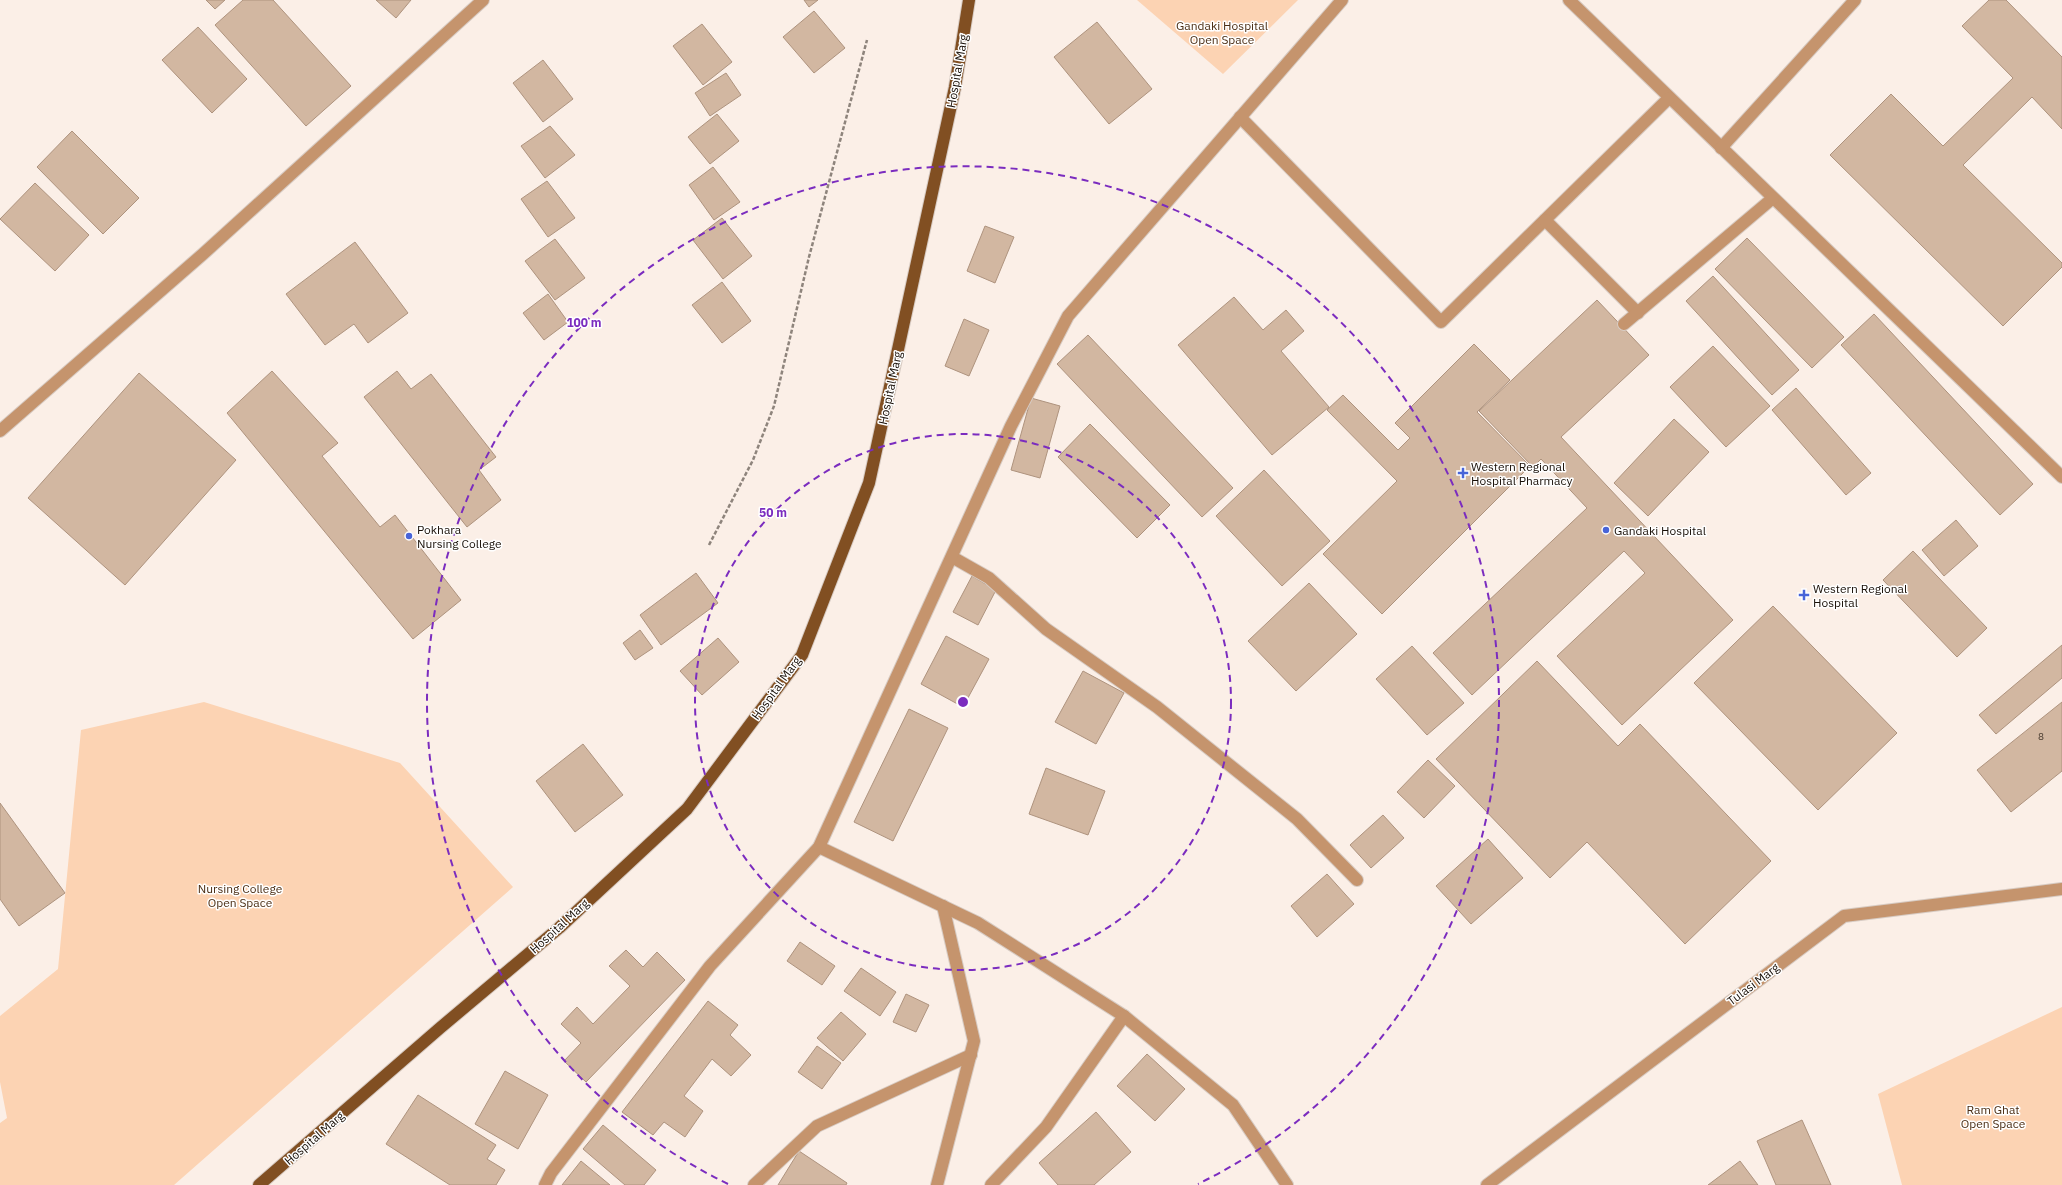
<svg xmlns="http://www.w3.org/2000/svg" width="2062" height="1185" font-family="'IBM Plex Sans',sans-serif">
	<rect width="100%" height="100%" fill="#fbefe7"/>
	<g fill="#fcd3b3">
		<path d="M 1137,0 L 1298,0 L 1223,74 Z"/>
		<path d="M 204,702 L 400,763 L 513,887 L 174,1185 L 0,1185 L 0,1123 L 7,1118 L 0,1082 L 0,1016 L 58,969 L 81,730 Z"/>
		<path d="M 2062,1007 L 2062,1185 L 1902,1185 L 1878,1094 Z"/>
	</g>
	<g fill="#d2b7a1" stroke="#ae937e">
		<path d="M 206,0 L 225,0 L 215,9 Z"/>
		<path d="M 243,0 L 273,0 L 351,86 L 306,126 L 215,25 Z"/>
		<path d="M 376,0 L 411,0 L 396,18 Z"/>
		<path d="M 804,0 L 818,0 L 809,7 Z"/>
		<path d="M 1989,0 L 2006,0 L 2062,57 L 2062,129 L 2032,97 L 1963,165 L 2062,263 L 2062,267 L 2003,326 L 1830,155 L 1891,94 L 1943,146 L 2013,78 L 1962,26 Z"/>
		<path d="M 814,11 L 845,48 L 814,73 L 783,37 Z"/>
		<path d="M 1097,22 L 1152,89 L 1109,124 L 1054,57 Z"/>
		<path d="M 702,24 L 732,62 L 703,85 L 673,46 Z"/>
		<path d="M 198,27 L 247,79 L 212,113 L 162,60 Z"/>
		<path d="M 543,60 L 573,99 L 543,122 L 513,83 Z"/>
		<path d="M 726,73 L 741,95 L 710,116 L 695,93 Z"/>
		<path d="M 717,114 L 739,141 L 710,164 L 688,137 Z"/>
		<path d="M 550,126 L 575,155 L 545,178 L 521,146 Z"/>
		<path d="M 72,131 L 139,198 L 103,234 L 37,167 Z"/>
		<path d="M 713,167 L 740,202 L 714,220 L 689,185 Z"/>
		<path d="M 547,181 L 575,218 L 548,237 L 521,199 Z"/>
		<path d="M 35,183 L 89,235 L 55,271 L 0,219 Z"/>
		<path d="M 722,218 L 752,256 L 723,279 L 693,240 Z"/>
		<path d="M 985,226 L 1014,237 L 995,283 L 967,271 Z"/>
		<path d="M 1747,238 L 1844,337 L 1812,368 L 1715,269 Z"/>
		<path d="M 555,239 L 585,278 L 555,300 L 525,261 Z"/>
		<path d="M 355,242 L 408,313 L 368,343 L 354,324 L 325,345 L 286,294 Z"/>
		<path d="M 1713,276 L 1799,370 L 1772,395 L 1686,301 Z"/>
		<path d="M 722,282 L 751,321 L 722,343 L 692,305 Z"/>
		<path d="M 548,294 L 568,322 L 544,340 L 523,313 Z"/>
		<path d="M 1234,297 L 1263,330 L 1286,310 L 1304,331 L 1281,351 L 1329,407 L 1272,455 L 1178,345 Z"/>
		<path d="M 1597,300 L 1649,355 L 1561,437 L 1733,620 L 1622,725 L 1557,656 L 1645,573 L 1624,551 L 1472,695 L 1433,653 L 1587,508 L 1541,459 L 1533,467 L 1479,411 Z"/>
		<path d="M 1874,314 L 2033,484 L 2000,515 L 1841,345 Z"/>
		<path d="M 964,319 L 989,330 L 969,376 L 945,366 Z"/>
		<path d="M 1088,335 L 1233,488 L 1202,517 L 1057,364 Z"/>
		<path d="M 1474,344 L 1510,380 L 1477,412 L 1530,466 L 1382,614 L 1323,554 L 1397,481 L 1327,410 L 1343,395 L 1398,450 L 1410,438 L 1395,423 Z"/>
		<path d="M 1713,346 L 1770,406 L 1726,447 L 1670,387 Z"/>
		<path d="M 272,371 L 338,443 L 322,456 L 380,527 L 395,515 L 461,600 L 413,639 L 227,413 Z"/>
		<path d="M 397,371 L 411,389 L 431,374 L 496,457 L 479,470 L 501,500 L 467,527 L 364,397 Z"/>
		<path d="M 139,373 L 236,460 L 125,585 L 28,498 Z"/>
		<path d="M 1796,388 L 1871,473 L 1846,495 L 1772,410 Z"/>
		<path d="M 1031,398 L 1060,406 L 1040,478 L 1011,470 Z"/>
		<path d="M 1674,419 L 1709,452 L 1648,516 L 1614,483 Z"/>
		<path d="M 1090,424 L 1170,505 L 1137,538 L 1058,457 Z"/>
		<path d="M 1264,470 L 1330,541 L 1282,586 L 1216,516 Z"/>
		<path d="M 1956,520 L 1978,546 L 1944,576 L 1922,550 Z"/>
		<path d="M 1913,551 L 1987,628 L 1957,657 L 1883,580 Z"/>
		<path d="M 696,573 L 718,603 L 661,645 L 640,615 Z"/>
		<path d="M 972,576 L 996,590 L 978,625 L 953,612 Z"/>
		<path d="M 1309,583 L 1357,634 L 1296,691 L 1248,641 Z"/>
		<path d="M 1773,606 L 1897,733 L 1818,810 L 1694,683 Z"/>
		<path d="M 640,630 L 653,648 L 635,660 L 623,643 Z"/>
		<path d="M 946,636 L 989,659 L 963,707 L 921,684 Z"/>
		<path d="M 718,638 L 739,662 L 702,695 L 680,671 Z"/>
		<path d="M 2062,645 L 2062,678 L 1996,734 L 1979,715 Z"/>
		<path d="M 1412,646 L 1464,703 L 1427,735 L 1376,679 Z"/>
		<path d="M 1537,661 L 1618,746 L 1640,724 L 1771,861 L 1685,944 L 1587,842 L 1550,878 L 1436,759 Z"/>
		<path d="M 1083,671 L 1124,693 L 1096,744 L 1055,722 Z"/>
		<path d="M 2062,702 L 2062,771 L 2011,812 L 1977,770 Z"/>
		<path d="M 909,709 L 948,728 L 893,841 L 854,822 Z"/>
		<path d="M 583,744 L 623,795 L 575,832 L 536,781 Z"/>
		<path d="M 1428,760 L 1455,786 L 1424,818 L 1397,792 Z"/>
		<path d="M 1046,768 L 1105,791 L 1088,835 L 1029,814 Z"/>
		<path d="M 0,803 L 65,893 L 19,926 L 0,899 Z"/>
		<path d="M 1383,815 L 1404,838 L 1371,868 L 1350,845 Z"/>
		<path d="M 1488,839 L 1523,878 L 1471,924 L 1436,886 Z"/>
		<path d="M 1327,874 L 1354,904 L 1317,937 L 1291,906 Z"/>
		<path d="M 800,942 L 835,966 L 822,985 L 787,961 Z"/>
		<path d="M 626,950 L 643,967 L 657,952 L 685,980 L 586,1082 L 564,1061 L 581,1043 L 561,1024 L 577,1007 L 593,1024 L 630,986 L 609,966 Z"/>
		<path d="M 861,968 L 896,992 L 880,1016 L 844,991 Z"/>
		<path d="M 906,994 L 929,1005 L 916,1032 L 893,1022 Z"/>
		<path d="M 708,1001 L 738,1025 L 730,1035 L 751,1055 L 731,1076 L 712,1059 L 684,1096 L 703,1111 L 685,1137 L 664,1122 L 653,1135 L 622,1112 Z"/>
		<path d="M 841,1012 L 866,1034 L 843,1061 L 817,1038 Z"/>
		<path d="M 817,1046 L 841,1063 L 822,1089 L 798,1072 Z"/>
		<path d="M 1147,1054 L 1185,1089 L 1155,1121 L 1117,1086 Z"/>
		<path d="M 505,1071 L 548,1095 L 518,1149 L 475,1124 Z"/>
		<path d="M 418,1095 L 496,1145 L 487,1159 L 505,1170 L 496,1185 L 450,1185 L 386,1144 Z"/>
		<path d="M 1096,1112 L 1131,1152 L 1094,1185 L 1058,1185 L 1039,1163 Z"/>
		<path d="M 1802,1120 L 1831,1185 L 1776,1185 L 1757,1141 Z"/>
		<path d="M 603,1125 L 656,1170 L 644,1185 L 625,1185 L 583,1149 Z"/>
		<path d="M 799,1151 L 847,1183 L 846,1185 L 778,1185 Z"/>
		<path d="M 581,1161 L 610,1185 L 562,1185 Z"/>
		<path d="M 1740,1161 L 1758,1185 L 1708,1185 Z"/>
	</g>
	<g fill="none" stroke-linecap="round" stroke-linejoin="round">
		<g stroke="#d7cbc3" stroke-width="14">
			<g id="lane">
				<path d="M 1569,0 L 2062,477"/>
				<path d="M 1240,117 L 1441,322 L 1669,98"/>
				<path d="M 1721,148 L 1855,0"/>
				<path d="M 1545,220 L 1638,313"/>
				<path d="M 1624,324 L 1773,198"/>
				<path d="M 952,557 L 989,578 L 1046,629 L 1157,707 L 1297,819 L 1357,880"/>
				<path d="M 819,847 L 978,923 L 1124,1016 L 1233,1105 L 1287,1185"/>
				<path d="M 545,1185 L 551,1173 L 710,966 L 819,847 L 1011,426 L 1068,316 L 1342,0"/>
				<path d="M 991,1185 L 1046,1127 L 1124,1016"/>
			</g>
		</g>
		<g stroke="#d7cbc3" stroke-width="14">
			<g id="street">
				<path d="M 0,431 L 203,254 L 483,0"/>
				<path d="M 754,1185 L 817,1126 L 971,1055"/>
				<path d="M 937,1185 L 974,1041 L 943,906"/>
				<path d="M 1487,1185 L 1844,916 L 2062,889"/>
			</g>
		</g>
		<g stroke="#d7cbc3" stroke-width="14">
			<path id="primary" d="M 259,1185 L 440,1028 L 559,928 L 687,809 L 802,655 L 869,483 L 955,87 L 969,0"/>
		</g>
		<path stroke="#8e847c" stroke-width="2.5" stroke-dasharray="4 2" stroke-linecap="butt" d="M 709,545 L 753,460 L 774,406 L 809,257 L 867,40"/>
		<use href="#lane" stroke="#c5946d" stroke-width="12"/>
		<use href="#street" stroke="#c5946d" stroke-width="12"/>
		<use href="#primary" stroke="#814f22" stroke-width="12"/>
	</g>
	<g fill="none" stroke="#7b2cbf" stroke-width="2" stroke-dasharray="7 5">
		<circle cx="963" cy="702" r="268"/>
		<path d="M728 1184A536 536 0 1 1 1198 1184"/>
	</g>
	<g fill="#4864d8" stroke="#fff" stroke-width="1.5">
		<path d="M1461 467h4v4h4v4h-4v4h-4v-4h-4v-4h4z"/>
		<circle cx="1606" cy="530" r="4"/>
		<circle cx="409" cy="536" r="4"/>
		<path d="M1802 589h4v4h4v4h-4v4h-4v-4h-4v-4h4z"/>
	</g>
	<g text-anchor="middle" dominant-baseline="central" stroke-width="3" stroke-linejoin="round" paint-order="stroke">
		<g font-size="10" fill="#46392e">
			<text x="2041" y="736">8</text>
		</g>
		<g font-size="12" fill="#4a2d13" stroke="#fff">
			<text x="1222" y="25">Gandaki Hospital<tspan x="1222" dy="14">Open Space</tspan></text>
			<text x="240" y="888">Nursing College<tspan x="240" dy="14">Open Space</tspan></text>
			<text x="1993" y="1109">Ram Ghat<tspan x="1993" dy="14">Open Space</tspan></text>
		</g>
		<g font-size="12" fill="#180f07" stroke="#fff">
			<text transform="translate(957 71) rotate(-80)">Hospital Marg</text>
			<text transform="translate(890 388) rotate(-78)">Hospital Marg</text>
			<text transform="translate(776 688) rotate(-54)">Hospital Marg</text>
			<text transform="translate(559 926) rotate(-42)">Hospital Marg</text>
			<text transform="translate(1753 984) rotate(-37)">Tulasi Marg</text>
			<text transform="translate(314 1138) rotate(-41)">Hospital Marg</text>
		</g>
		<g font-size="12" fill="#180f07" stroke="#fff" text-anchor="start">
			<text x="1471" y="466">Western Regional<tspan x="1471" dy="14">Hospital Pharmacy</tspan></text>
			<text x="417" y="529">Pokhara<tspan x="417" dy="14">Nursing College</tspan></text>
			<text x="1614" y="530">Gandaki Hospital</text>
			<text x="1813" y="588">Western Regional<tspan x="1813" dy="14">Hospital</tspan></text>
		</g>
	</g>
	<circle cx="963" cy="702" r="6" fill="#7b2cbf" stroke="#fff" stroke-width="2"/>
	<g font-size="12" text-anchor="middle" font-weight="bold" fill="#7b2cbf" stroke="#fff" stroke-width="3" stroke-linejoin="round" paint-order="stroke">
		<text x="584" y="327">100 m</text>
		<text x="773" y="517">50 m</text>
	</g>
</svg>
